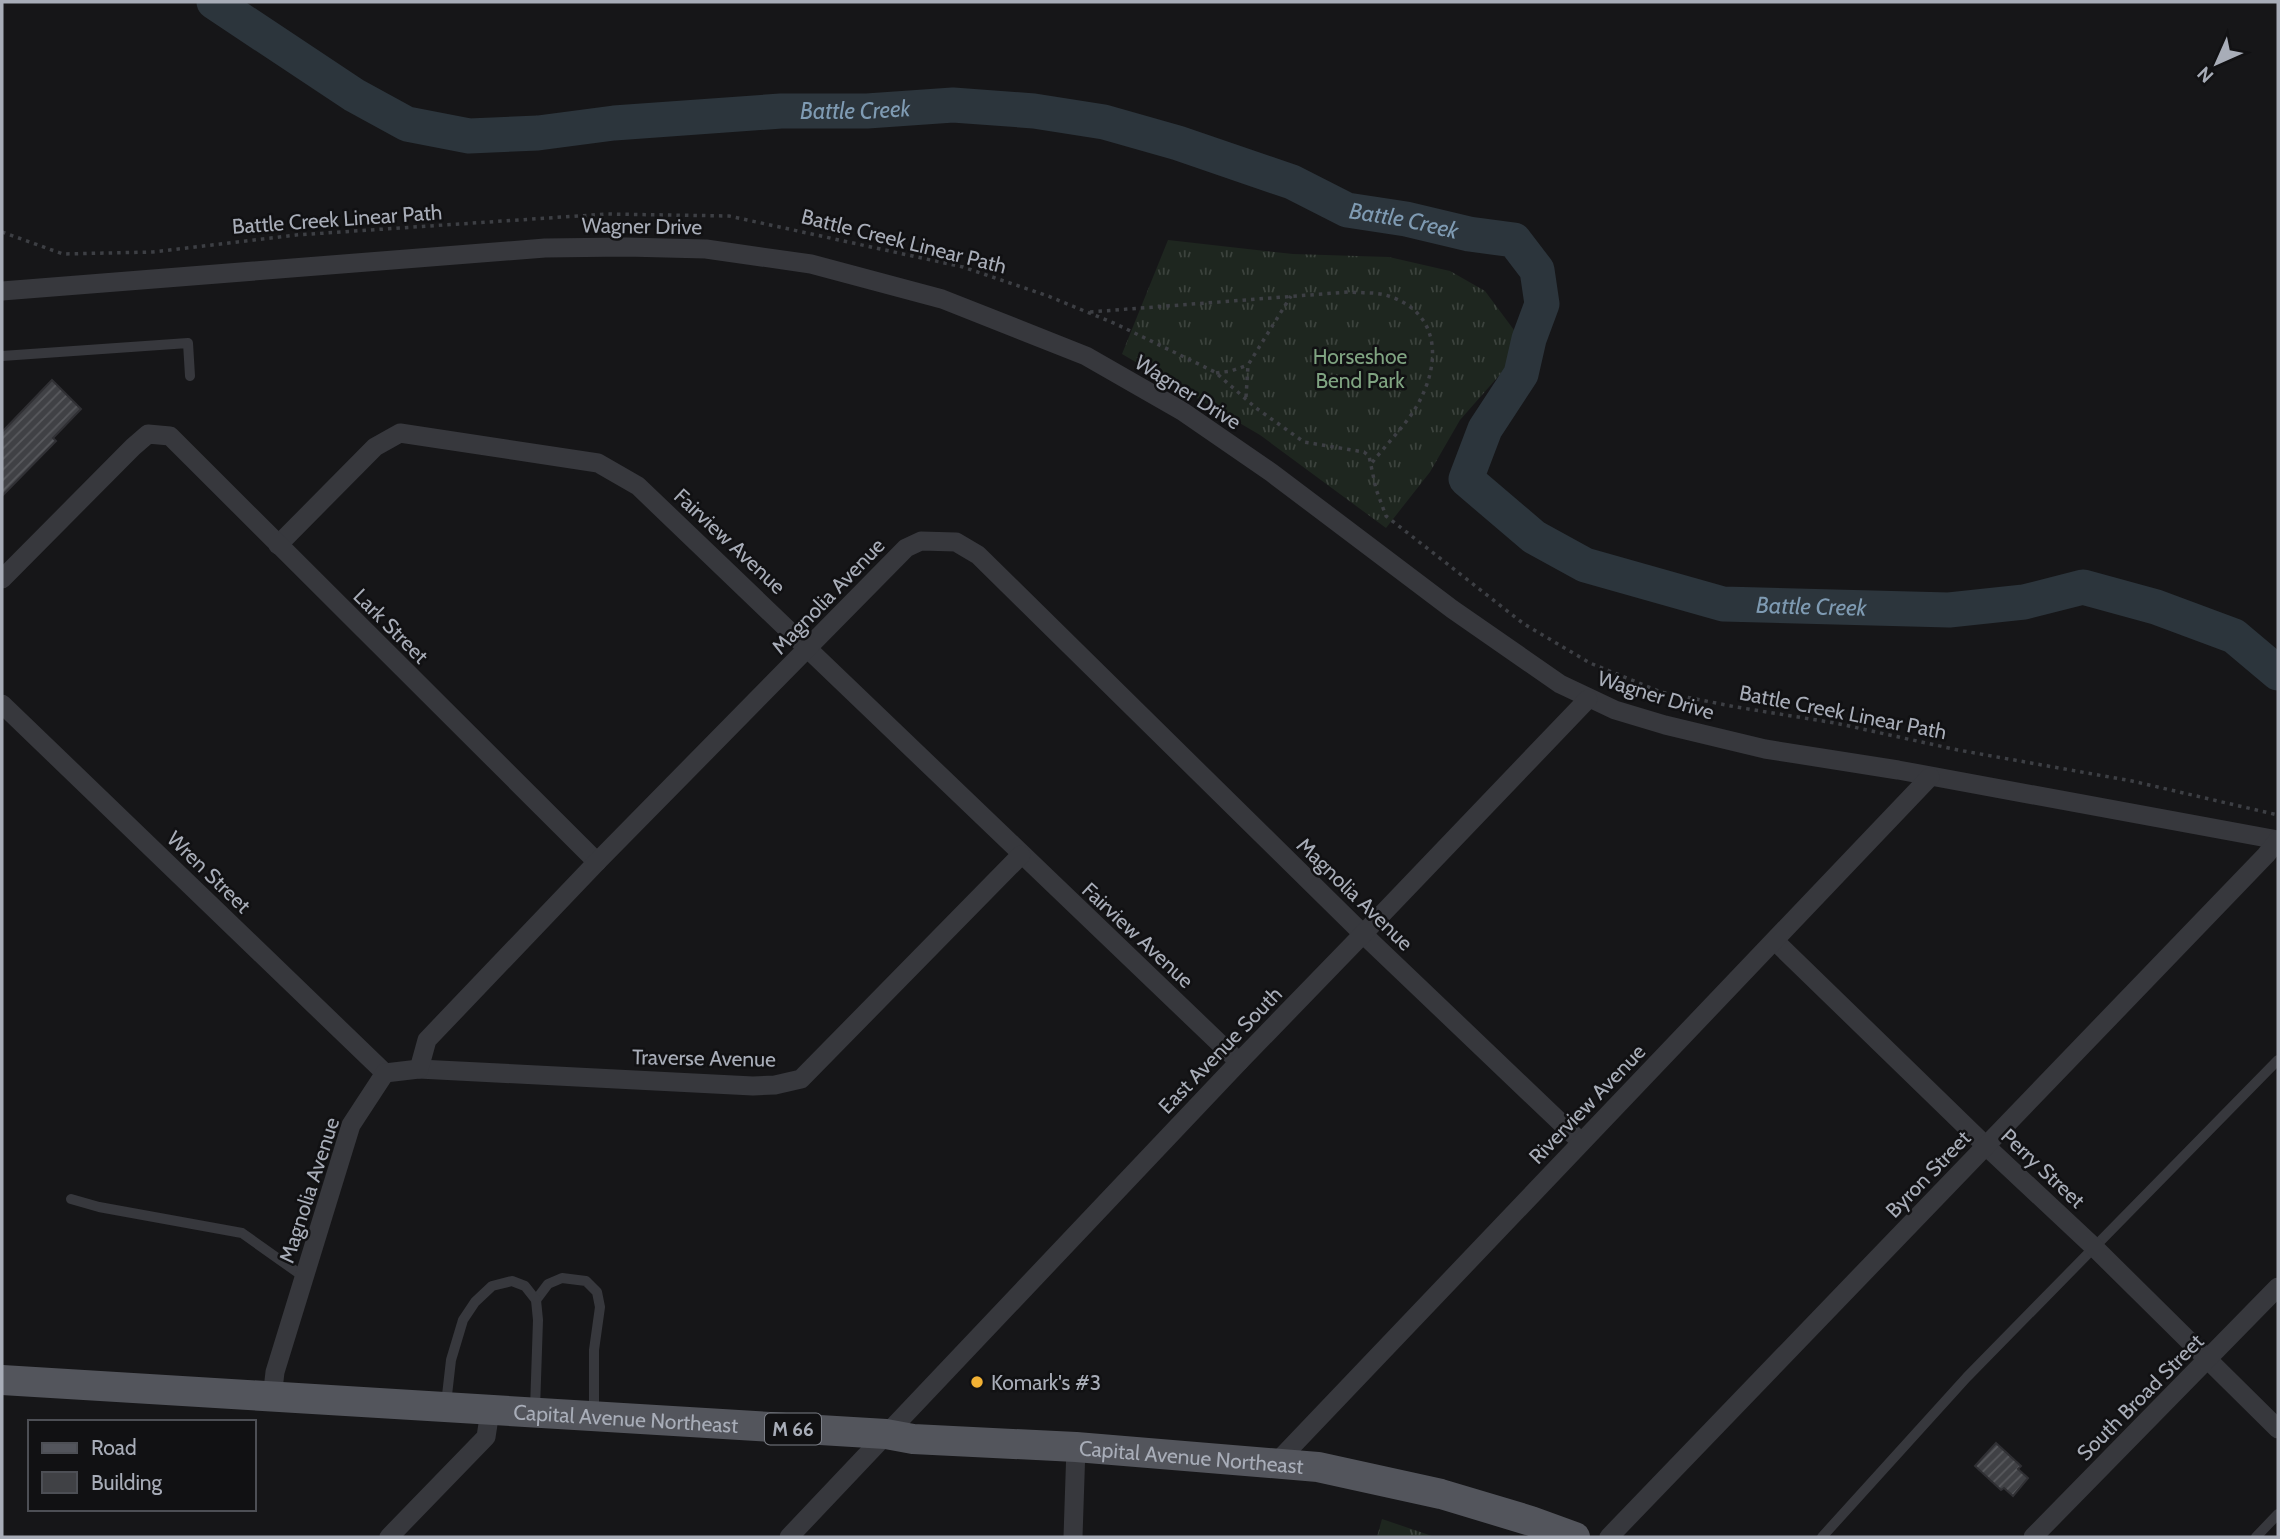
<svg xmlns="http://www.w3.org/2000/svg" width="2280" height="1539" font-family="Cabin,sans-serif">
	<defs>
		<pattern id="grass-tufts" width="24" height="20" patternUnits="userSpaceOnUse" patternTransform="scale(1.75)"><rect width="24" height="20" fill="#1e261f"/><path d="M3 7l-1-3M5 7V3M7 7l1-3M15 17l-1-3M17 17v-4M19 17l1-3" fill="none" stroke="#3c433d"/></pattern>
		<pattern id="building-hatch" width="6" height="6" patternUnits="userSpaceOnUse" patternTransform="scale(1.75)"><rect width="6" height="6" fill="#404145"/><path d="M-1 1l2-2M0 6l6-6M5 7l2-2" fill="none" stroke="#595a5e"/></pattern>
	</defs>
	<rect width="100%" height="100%" fill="#161618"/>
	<g fill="url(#grass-tufts)">
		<path d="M 1168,240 L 1293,254 L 1389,257 L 1450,271 L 1485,291 L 1514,330 L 1518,354 L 1460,420 L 1430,472 L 1386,528 L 1260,435 L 1122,354 Z"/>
		<path d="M 1382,1519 L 1435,1537 L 1377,1537 Z"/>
	</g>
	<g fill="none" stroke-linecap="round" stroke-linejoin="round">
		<path stroke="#2c353c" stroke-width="35" id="s1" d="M 214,2 L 354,95 L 407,124 L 469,136 L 538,133 L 614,123 L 781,111 L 867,111 L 953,105 L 1034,111 L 1104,122 L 1178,143 L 1292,182 L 1347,210 L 1406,219 L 1469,234 L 1514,240 L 1537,270 L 1542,304 L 1529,339 L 1521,374 L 1485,429 L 1466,479 L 1534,537 L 1585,565 L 1723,604 L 1949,610 L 2024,602 L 2083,587 L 2156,607 L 2234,636 L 2278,673"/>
	</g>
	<g fill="url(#building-hatch)" stroke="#303034" stroke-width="2">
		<path d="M 52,380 L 81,409 L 53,438 L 56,441 L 2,496 L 2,432 Z"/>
		<path d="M 1996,1443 L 2021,1466 L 2018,1469 L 2028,1478 L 2013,1496 L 2004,1488 L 2001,1490 L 1975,1466 Z"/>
	</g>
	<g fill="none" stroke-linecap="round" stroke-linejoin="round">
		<g stroke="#3d3f44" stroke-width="3.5" stroke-dasharray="3.5 5" stroke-linecap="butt">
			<path d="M 2,232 L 63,254 L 153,252 L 296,235 L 607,214 L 729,216 L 963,267 L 1048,296 L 1116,324 L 1215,372 L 1256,408 L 1304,442 L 1364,452 L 1369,456 L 1376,489 L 1386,516 L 1524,624 L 1590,663 L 1661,692 L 1736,707 L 1835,723 L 1958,750 L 2132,781 L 2278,815"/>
			<path d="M 1090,312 L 1348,292 C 1360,293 1374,292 1385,295 C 1442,311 1442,365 1415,409 C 1403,428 1385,446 1371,464"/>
			<path d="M 1216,373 L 1231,371 L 1248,365"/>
			<path d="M 1246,397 L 1248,365 L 1291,296"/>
		</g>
		<g stroke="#37383d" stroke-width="10">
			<path d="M 2,356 L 188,343 L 190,376"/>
			<path d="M 71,1199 L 99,1207 L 242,1233 L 304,1277"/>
			<path d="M 536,1300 L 548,1284 L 562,1278 L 586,1281 L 597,1292 L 600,1307 L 594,1350 L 594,1412"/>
			<path d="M 446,1404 L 451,1360 L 463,1320 L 475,1302 L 492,1286 L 512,1281 L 525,1286 L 536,1300 L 538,1320 L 535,1409"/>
			<path d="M 1822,1537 L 1967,1377 L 2278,1060"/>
			<path d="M 2256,1537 L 2278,1514"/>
		</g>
		<g stroke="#37383d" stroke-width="19">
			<path d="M 2,291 L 545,248 L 626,247 L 706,249 L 811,264 L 942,299 L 1086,356 L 1182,411 L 1272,473 L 1452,609 L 1560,684 L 1615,710 L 1665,725 L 1765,749 L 1898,770 L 2278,840"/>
			<path d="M 278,545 L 375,447 L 400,433 L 598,463 L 638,486 L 1239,1062"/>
			<path d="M 2,579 L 133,447 L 148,434 L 170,436 L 597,862"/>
			<path d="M 2,704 L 385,1073"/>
			<path d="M 1775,941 L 1987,1147 L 2095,1248 L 2278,1429"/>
			<path d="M 419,1069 L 753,1086 L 775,1085 L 801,1079 L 1021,855"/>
			<path d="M 272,1398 L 275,1372 L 351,1125 L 385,1073 L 419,1069 L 427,1040 L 597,862 L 906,548 L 921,541 L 956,542 L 978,555 L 1363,934 L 1581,1142"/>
			<path d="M 1276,1463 L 1930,777"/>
			<path d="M 389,1537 L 486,1437 L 490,1411"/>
			<path d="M 789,1537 L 1239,1062 L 1363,934 L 1588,699"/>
			<path d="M 1073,1537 L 1076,1447"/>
			<path d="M 1609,1537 L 2266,855 L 2278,840"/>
			<path d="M 2033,1537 L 2278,1287"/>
		</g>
		<path stroke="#53555c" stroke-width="30" id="s2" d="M 2,1380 L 886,1434 L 913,1439 L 1076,1447 L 1318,1467 L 1441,1494 L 1531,1521 L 1575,1537"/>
	</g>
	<circle fill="#f2b134" stroke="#111113" stroke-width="2.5" cx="977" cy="1382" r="7"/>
	<g text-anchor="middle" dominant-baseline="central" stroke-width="5" stroke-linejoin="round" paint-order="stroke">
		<rect fill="#111113" stroke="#7b7e86" stroke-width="2" x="765" y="1413.5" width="56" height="31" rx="5"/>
		<g font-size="19" font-weight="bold" fill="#a8adb8">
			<text x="793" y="1429">M 66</text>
		</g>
		<g font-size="21" fill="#a8adb8" stroke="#111113">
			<text transform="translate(337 219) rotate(-4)">Battle Creek Linear Path</text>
			<text transform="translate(642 226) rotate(1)">Wagner Drive</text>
			<text transform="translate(904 241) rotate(14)">Battle Creek Linear Path</text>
			<text transform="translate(1188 392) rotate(32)">Wagner Drive</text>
			<text transform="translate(730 541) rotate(43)">Fairview Avenue</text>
			<text transform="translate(828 596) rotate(-46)">Magnolia Avenue</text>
			<text transform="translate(391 626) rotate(45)">Lark Street</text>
			<text transform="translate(1656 695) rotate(17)">Wagner Drive</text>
			<text transform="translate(1843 712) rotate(11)">Battle Creek Linear Path</text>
			<text transform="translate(209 872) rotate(44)">Wren Street</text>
			<text transform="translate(1355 894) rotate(44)">Magnolia Avenue</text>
			<text transform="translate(1138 935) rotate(43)">Fairview Avenue</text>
			<text transform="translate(1220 1050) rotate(-46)">East Avenue South</text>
			<text transform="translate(704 1058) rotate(1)">Traverse Avenue</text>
			<text transform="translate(1587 1104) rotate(-46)">Riverview Avenue</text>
			<text transform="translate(2043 1168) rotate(43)">Perry Street</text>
			<text transform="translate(1928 1174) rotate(-46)">Byron Street</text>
			<text transform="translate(309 1190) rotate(-72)">Magnolia Avenue</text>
			<text transform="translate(2140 1397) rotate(-45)">South Broad Street</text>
			<text stroke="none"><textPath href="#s2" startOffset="625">Capital Avenue Northeast</textPath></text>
			<text stroke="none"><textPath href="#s2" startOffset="1192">Capital Avenue Northeast</textPath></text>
		</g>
		<g font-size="21" fill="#7fa381" stroke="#111113">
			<text x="1360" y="356">Horseshoe<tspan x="1360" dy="24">Bend Park</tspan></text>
		</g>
		<g font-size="21" fill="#a8adb8" stroke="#111113" text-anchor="start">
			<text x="991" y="1382">Komark's #3</text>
		</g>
		<g font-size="23" font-style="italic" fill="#7f9bb3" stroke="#111113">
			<text stroke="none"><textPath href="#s1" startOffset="679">Battle Creek</textPath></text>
			<text stroke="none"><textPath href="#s1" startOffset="1246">Battle Creek</textPath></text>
			<text stroke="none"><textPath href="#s1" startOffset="2002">Battle Creek</textPath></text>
		</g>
	</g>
	<rect width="2280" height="1539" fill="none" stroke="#a8adb8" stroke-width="7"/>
	<rect x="28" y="1420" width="228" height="91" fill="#111113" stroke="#4d4f55" stroke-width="2"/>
	<rect x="42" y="1443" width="35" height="10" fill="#53555c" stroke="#4d4f55" stroke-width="2"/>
	<text x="91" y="1455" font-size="21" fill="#a8adb8">Road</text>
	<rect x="42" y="1472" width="35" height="21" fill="#404145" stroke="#4d4f55" stroke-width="2"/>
	<text x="91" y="1490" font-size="21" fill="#a8adb8">Building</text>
	<g transform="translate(2217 63) rotate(225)" stroke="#111113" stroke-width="5" paint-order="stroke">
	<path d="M0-5L12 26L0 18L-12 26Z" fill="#a8adb8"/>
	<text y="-10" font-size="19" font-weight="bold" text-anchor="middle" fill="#a8adb8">N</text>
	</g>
</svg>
